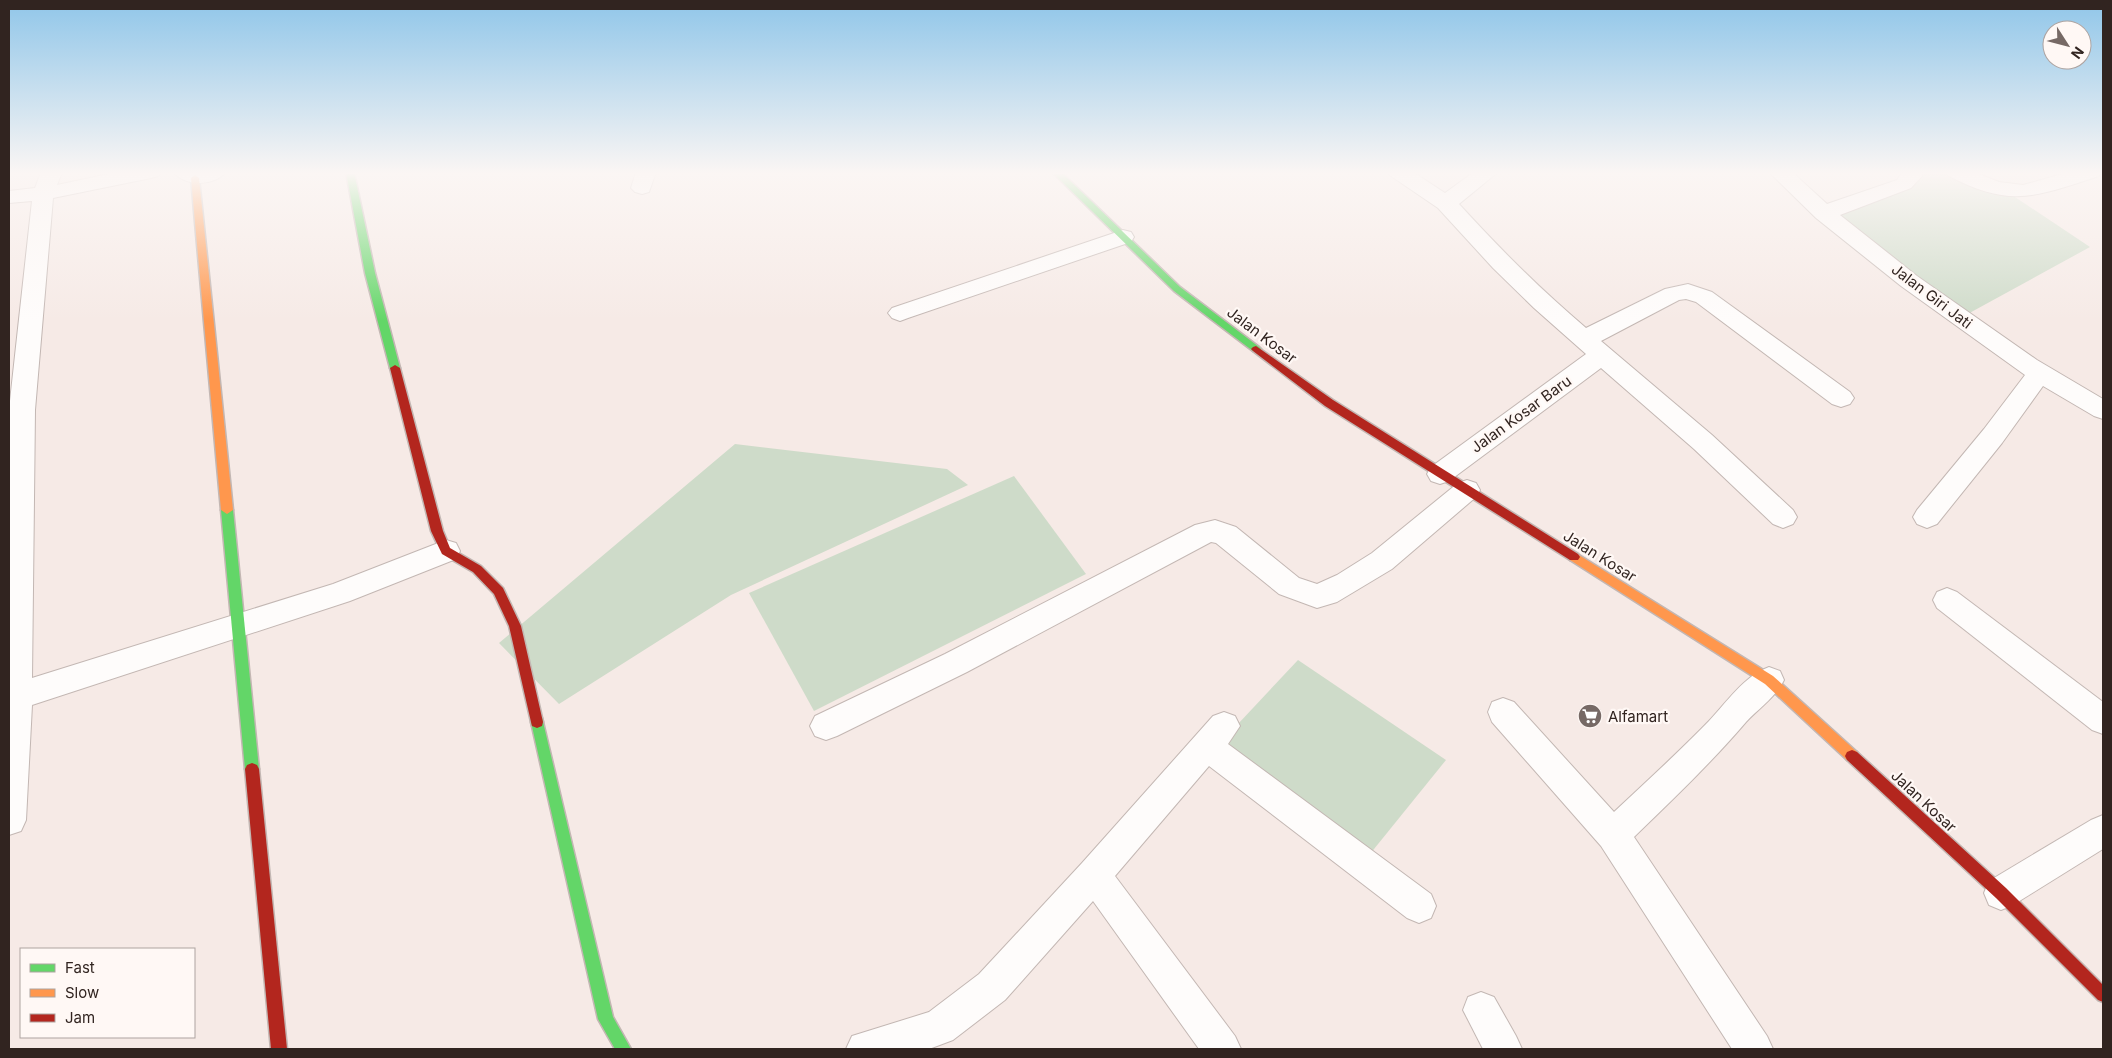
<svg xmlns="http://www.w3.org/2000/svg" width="2112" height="1058" font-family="Inter,sans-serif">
	<rect width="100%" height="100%" fill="#f6eae6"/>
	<g fill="#cedbc9">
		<path d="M 1909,172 L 1953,172 L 2012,195 L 2090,247 L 1964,316 L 1826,213 L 1900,181 Z"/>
		<path d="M 735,444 L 947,469 L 968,485 L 731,595 L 559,704 L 499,643 Z"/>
		<path d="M 1014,476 L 1086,574 L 814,711 L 749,593 Z"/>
		<path d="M 1298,660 L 1446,760 L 1370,854 L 1222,741 Z"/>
	</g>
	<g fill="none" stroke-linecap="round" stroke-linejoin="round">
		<g stroke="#c3b7b3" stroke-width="2">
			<g id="street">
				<path d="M 41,172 L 62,172 L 57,185 L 118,172 L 161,172 L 158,176 L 151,178 L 53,198 L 35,410 L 32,678 L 333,584 L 446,540 L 456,543 L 460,551 L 456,559 L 350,601 L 32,705 L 26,820 L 21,831 L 9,835 L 9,410 L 32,201 L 9,203 L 9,191 L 35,188 Z"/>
				<path d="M 174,172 L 225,172 C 216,186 184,187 174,172 Z"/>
				<path d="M 636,172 L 656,172 L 649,192 L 642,194 L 635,192 L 631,188 Z"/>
				<path d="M 1388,172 L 1413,172 L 1445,193 L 1474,172 L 1498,172 L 1459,204 C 1499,248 1540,289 1586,328 L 1665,289 L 1688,284 L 1712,292 L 1850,392 L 1854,398 L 1850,404 L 1841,407 L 1832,404 L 1696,302 L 1686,299 L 1679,300 L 1601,341 L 1712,435 L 1793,510 L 1797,517 L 1793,524 L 1783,528 L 1773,524 L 1694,449 L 1601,368 L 1449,481 L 1440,484 L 1431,481 L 1427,474 L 1431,467 L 1586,354 L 1534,308 L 1493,268 L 1438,208 L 1391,176 Z"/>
				<path d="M 1769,172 L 1792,172 L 1827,204 L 1897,180 L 1902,172 L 1922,172 L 1922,176 L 1911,188 L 1840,215 L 1917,276 L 2037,360 L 2103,399 L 2103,419 L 2094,416 L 2043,386 L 2002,443 L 1937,524 L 1927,528 L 1917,524 L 1913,517 L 1917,510 L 1984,429 L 2025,375 L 1901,286 L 1816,218 Z"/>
				<path d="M 1946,172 L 1973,172 L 1999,182 L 2023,185 L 2070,172 L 2102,172 L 2099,176 C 2037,196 2011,209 1949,176 Z"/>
				<path d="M 1123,230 L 1131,232 L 1134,237 L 1131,242 L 908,318 L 900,321 L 892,318 L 888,313 L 892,308 Z"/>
				<path d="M 1467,480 L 1476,483 L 1480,490 L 1476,497 L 1392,569 L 1337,602 L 1317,608 L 1279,594 L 1216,543 L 1211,542 L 967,672 L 837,736 L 826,740 L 815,736 L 810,726 L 815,716 L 945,654 L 1195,525 L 1215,520 L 1236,527 L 1299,578 L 1317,584 L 1337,575 L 1372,553 L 1458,483 Z"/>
				<path d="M 1947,588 L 1957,592 L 2103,702 L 2103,734 L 2092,730 L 1937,608 L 1933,600 L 1937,592 Z"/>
				<path d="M 1769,667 L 1780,671 L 1784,680 C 1776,697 1759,708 1746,722 C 1711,763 1672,800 1634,837 L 1767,1036 L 1773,1049 L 1732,1049 L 1601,846 L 1492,722 L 1488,712 L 1492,702 L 1503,698 L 1514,702 L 1614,812 C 1646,782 1679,752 1709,721 C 1727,702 1744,676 1769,667 Z"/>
				<path d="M 1224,712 L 1235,716 L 1240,726 L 1228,744 L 1431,894 L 1436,906 L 1431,918 L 1419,923 L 1407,918 L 1209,766 L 1115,876 L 1235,1036 L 1241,1049 L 1199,1049 L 1093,901 L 1005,1000 L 953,1040 L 929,1049 L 846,1049 L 852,1036 L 929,1012 L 979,974 L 1082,863 L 1213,716 Z"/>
				<path d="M 2103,815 L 2103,849 L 2013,905 L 2001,910 L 1989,905 L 1984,893 L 1989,881 L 2091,820 Z"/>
				<path d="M 1481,992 L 1494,997 L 1516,1036 L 1522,1049 L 1483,1049 L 1463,1010 L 1468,997 Z"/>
			</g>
		</g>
		<g stroke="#c3b7b3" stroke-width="3">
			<g id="fast">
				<path d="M 346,172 L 354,172 L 375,273 L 400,368 L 395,371 L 390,368 L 365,273 Z"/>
				<path d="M 1052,172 L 1061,172 L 1180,287 L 1259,347 L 1261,349 L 1259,351 L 1253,351 L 1174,291 Z"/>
				<path d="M 227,506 L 233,510 L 259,769 L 257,773 L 252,775 L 247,773 L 245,769 L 221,510 Z"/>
				<path d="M 537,716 L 542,718 L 543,722 L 613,1017 L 631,1049 L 615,1049 L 598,1019 L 531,722 L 532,718 Z"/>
			</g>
		</g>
		<g stroke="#c3b7b3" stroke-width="3">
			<g id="slow">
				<path d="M 195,175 L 199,178 L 233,510 L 227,514 L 221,510 L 191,178 Z"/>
				<path d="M 1574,552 L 1773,676 L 1857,752 L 1859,756 L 1857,760 L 1852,762 L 1847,760 L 1765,684 L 1570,560 L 1568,557 L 1570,554 Z"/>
			</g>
		</g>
		<g stroke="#c3b7b3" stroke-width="3">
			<g id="jam">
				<path d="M 1256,346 L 1333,400 L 1578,554 L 1580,557 L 1578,560 L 1570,560 L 1325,406 L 1253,351 L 1251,349 L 1253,347 Z"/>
				<path d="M 395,365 L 400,368 L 443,531 L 450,548 L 481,566 L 503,588 L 521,626 L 543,722 L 542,726 L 537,728 L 532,726 L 531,722 L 509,626 L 494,594 L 473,572 L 442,554 L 431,531 L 390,368 Z"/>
				<path d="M 1852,750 L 1857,752 L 2006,888 L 2103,985 L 2103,1002 L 2098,1000 L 1996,898 L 1847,760 L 1845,756 L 1847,752 Z"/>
				<path d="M 252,763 L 257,765 L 259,769 L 287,1049 L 271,1049 L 245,769 L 247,765 Z"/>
			</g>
		</g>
		<use href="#street" fill="#fefcfb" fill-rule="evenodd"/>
		<use href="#fast" fill="#63d668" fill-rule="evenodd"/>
		<use href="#slow" fill="#ff974d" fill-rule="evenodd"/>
		<use href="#jam" fill="#b3261e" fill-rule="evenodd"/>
	</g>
	<linearGradient id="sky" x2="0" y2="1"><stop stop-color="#90c6e9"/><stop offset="0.54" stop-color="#fbf6f4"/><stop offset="1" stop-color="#fbf6f4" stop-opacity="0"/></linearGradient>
	<rect width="2112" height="321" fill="url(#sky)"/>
	<defs>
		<g id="supermarket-disc" transform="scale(1.25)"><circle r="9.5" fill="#766965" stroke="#fff8f5"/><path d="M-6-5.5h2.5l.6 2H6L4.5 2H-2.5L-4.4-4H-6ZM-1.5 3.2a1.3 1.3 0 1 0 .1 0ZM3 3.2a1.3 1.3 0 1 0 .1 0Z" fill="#fff"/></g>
	</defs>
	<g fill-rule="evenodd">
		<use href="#supermarket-disc" x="1590" y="716"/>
	</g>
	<g text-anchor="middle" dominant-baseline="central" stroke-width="4.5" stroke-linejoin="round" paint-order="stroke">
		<g font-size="15" fill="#312420" stroke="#fff8f5">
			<text transform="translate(1932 296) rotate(37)">Jalan Giri Jati</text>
			<text transform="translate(1262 335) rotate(37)">Jalan Kosar</text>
			<text transform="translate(1521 414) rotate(-36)">Jalan Kosar Baru</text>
			<text transform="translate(1600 556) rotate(32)">Jalan Kosar</text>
			<text transform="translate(1924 801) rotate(43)">Jalan Kosar</text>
		</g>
		<g font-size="15" fill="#312420" stroke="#fff8f5" text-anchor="start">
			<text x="1608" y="716">Alfamart</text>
		</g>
	</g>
	<rect width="2112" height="1058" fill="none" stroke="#312420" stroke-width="20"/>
	<rect x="20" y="948" width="175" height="90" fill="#fff8f5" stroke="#ada3a0"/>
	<rect x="30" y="964" width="25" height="8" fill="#63d668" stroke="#ada3a0"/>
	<text x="65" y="973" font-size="15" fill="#312420">Fast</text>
	<rect x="30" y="989" width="25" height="8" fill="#ff974d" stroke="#ada3a0"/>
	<text x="65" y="998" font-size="15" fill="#312420">Slow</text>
	<rect x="30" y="1014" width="25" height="8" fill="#b3261e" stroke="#ada3a0"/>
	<text x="65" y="1023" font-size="15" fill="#312420">Jam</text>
	<g transform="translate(2067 45) rotate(126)"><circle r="24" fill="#fff8f5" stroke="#ada3a0"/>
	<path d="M0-4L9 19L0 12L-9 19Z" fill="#766965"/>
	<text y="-8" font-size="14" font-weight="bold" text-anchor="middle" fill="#312420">N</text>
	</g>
</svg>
